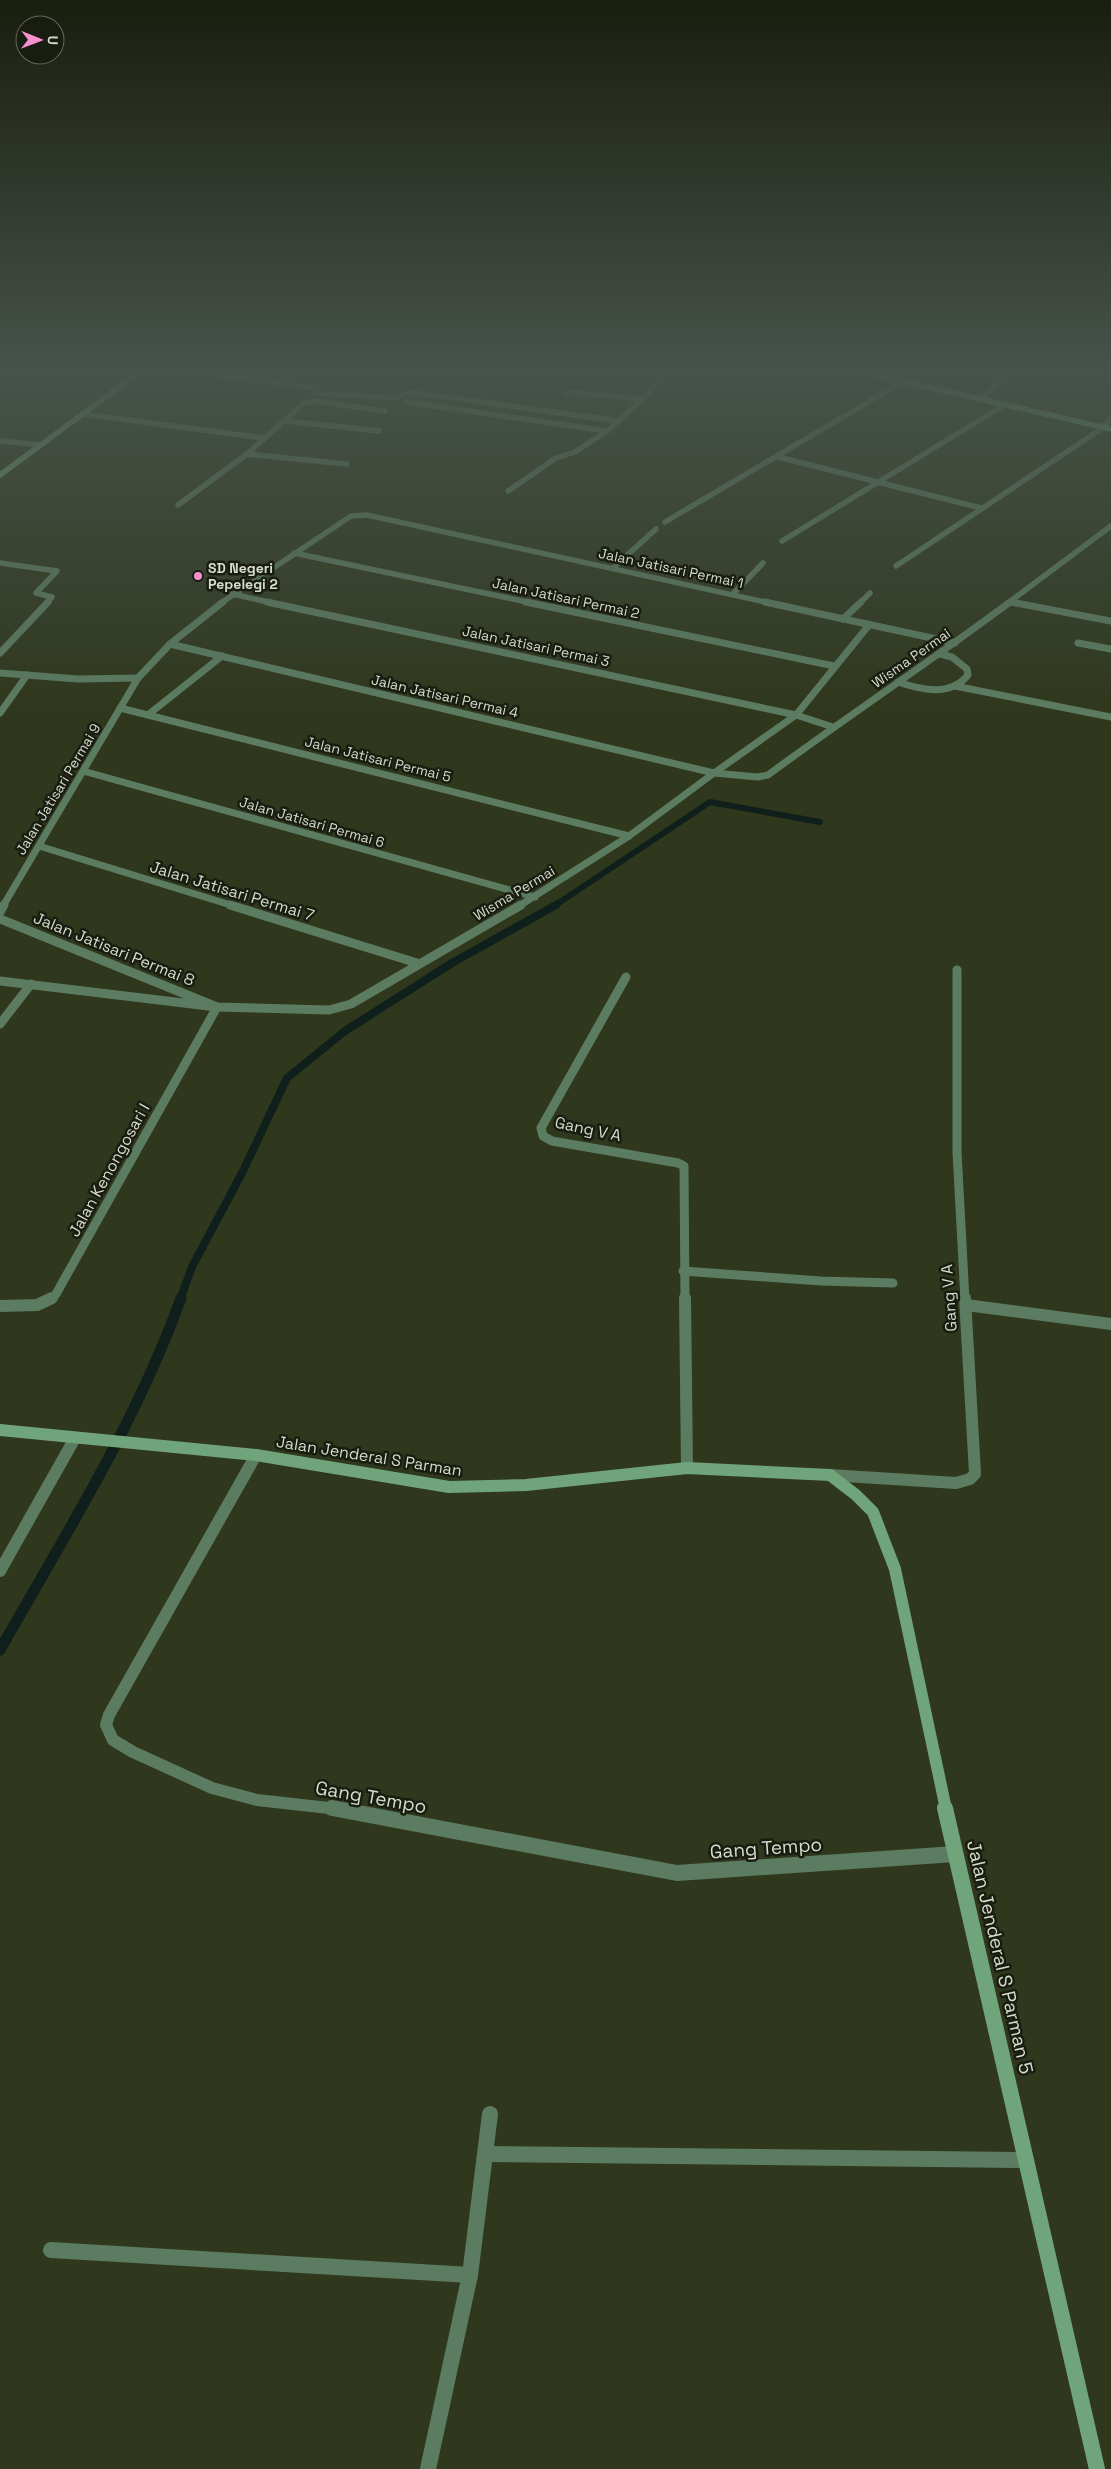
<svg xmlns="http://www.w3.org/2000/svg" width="1111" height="2469" font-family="'Space Grotesk',sans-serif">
	<rect width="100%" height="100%" fill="#2f371c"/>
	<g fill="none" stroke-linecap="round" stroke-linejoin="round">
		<path stroke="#0f201c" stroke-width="6" d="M 554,906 L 710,802 L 820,822"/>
		<path stroke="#0f201c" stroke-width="8" d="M 180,1300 L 192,1267 L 243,1171 L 287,1078 L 345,1031 L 452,963 L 556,905"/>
		<path stroke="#0f201c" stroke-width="11" d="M 0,1650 C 65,1535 136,1423 181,1298"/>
		<g stroke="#5c7c61" stroke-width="5.5">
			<path d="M 71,368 L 136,374"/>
			<path d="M 161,368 L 316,388 L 315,392 L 317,393 L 396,398 L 404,393 L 418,393 L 618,421"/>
			<path d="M 567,392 L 643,399"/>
			<path d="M 982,399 L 1014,368"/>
			<path d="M 406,402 L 607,431"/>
			<path d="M 83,414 L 264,438"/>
			<path d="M 286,421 L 379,431"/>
			<path d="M 0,441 L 41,445"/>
			<path d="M 247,454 L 347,464"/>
			<path d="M 778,457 L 981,508"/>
			<path d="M 508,491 L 556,458 L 575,452 L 607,431 L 643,399 L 671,368"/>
			<path d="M 178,505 L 247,454 L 304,403 L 313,401 L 385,411"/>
			<path d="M 665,522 L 904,381"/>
			<path d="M 782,541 L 1006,404"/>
			<path d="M 294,553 L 532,603"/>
			<path d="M 0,563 L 57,571 L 36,593 L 52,597 L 47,603"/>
			<path d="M 896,566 L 1104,427 L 1111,418"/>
			<path d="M 613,568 L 656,529"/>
			<path d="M 232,594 L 273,603"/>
			<path d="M 733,594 L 763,563"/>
			<path d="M 1011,602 L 1015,603"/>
			<path d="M 221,603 L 351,516 L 367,515 L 770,603"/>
			<path d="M 860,603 L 870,593"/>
			<path d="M 1008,603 L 1111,526"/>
		</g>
		<g stroke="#5c7c61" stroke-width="7">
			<path d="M 267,602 L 796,715 L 833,727"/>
			<path d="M 526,602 L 834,666"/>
			<path d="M 765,602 L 955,643"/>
			<path d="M 1011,602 L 1111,621"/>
			<path d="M 843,619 L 861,602"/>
			<path d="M 1078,643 L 1111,649"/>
			<path d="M 170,644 L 714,773 L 796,715 L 869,625"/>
			<path d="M 0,653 L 48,602"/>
			<path d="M 0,673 L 78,679 L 138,678"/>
			<path d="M 898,682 C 922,690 950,697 968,675 L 967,669 L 952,657 L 940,654"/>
			<path d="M 955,686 L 1111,717"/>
			<path d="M 120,708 L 629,836"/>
			<path d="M 0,713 L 27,675"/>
			<path d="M 149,714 L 222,656"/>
			<path d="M 83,771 L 535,897"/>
			<path d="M 39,846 L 234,906"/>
			<path d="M 3,906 L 138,678 L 170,644 L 223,602"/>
			<path d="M 519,906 L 629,836 L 714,773 L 758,777 L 768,775 C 848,716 931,661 1010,602"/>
		</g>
		<g stroke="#5c7c61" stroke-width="9">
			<path d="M 230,905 L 417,963"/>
			<path d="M 0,912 L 4,905"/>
			<path d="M 0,919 L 217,1007 L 56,1294 L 50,1300"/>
			<path d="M 957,970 L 957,1152 L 965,1300"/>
			<path d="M 626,977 L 541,1128 L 543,1136 L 552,1141 L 678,1163 L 684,1166 L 685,1300"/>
			<path d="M 0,981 L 217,1007 L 329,1010 L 351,1004 L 521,905"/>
			<path d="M 0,1024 L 31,984"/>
			<path d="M 683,1271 L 821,1281 L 893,1283"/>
		</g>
		<g stroke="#5c7c61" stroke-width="12">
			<path d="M 685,1298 L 687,1468"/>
			<path d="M 966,1305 L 1111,1324"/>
			<path d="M 0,1306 L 37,1305 L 52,1298"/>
			<path d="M 256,1455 L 109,1715 L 106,1725 L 113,1740 L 133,1752 L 212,1788 L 257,1800 L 338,1809"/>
			<path d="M 830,1475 L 956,1483 L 970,1479 L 975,1474 L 965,1298"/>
			<path d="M 0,1571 L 75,1438"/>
		</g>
		<g stroke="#5c7c61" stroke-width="16">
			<path d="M 332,1808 L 677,1873 L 955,1854"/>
			<path d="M 487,2154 L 1025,2160"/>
			<path d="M 51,2250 L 470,2275"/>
			<path d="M 428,2469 L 470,2275 L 490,2114"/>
		</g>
		<g stroke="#70a47a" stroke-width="5.5">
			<path d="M 845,368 L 1111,429"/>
			<path d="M 0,475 L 145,368"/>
		</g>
		<path stroke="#70a47a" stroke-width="12" d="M 0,1430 L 256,1455 L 449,1487 L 526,1485 L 687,1468 L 830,1475 L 856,1495 L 873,1512 L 895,1569 L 946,1809"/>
		<path stroke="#70a47a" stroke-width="16" d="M 945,1808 L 1097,2469"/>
	</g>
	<linearGradient id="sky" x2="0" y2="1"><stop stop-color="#1a1e0f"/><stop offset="0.52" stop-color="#47534b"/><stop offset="1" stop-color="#47534b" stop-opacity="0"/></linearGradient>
	<rect width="1111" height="714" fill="url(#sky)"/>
	<circle fill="#f690cf" stroke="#191d11" stroke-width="2" cx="198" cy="576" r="5"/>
	<g text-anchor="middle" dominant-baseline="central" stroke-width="5" stroke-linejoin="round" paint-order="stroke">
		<g font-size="14" font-weight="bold" fill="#d6dbcb" stroke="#191d11" text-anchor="start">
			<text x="208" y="568">SD Negeri<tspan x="208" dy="16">Pepelegi 2</tspan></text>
		</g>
		<g font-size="14" fill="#d6dbcb" stroke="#191d11">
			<text transform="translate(671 568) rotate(12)">Jalan Jatisari Permai 1</text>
			<text transform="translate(566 598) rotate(12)">Jalan Jatisari Permai 2</text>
			<text transform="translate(536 646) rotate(12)">Jalan Jatisari Permai 3</text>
			<text transform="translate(911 658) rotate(-35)">Wisma Permai</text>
			<text transform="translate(445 696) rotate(13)">Jalan Jatisari Permai 4</text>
			<text transform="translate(378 759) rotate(14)">Jalan Jatisari Permai 5</text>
			<text transform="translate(58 789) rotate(-59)">Jalan Jatisari Permai 9</text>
			<text transform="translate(312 822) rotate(16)">Jalan Jatisari Permai 6</text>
			<text transform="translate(514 893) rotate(-31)">Wisma Permai</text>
		</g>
		<g font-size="16" fill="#d6dbcb" stroke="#191d11">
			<text transform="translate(232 891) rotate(17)">Jalan Jatisari Permai 7</text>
			<text transform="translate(114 949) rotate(22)">Jalan Jatisari Permai 8</text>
			<text transform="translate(588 1129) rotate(12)">Gang V A</text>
			<text transform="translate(109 1170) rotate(-61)">Jalan Kenongosari I</text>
			<text transform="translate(949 1298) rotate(-94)">Gang V A</text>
			<text transform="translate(369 1456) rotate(9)">Jalan Jenderal S Parman</text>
		</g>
		<g font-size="19" fill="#d6dbcb" stroke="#191d11">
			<text transform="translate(371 1797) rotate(10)">Gang Tempo</text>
			<text transform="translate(766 1848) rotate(-4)">Gang Tempo</text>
			<text transform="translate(1000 1957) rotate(77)">Jalan Jenderal S Parman 5</text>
		</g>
	</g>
	<g transform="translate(40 40) rotate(91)"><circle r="24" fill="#191d11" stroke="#65695b"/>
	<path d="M0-4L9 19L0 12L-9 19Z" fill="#f690cf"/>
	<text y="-8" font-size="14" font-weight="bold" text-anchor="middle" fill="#d6dbcb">U</text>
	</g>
</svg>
